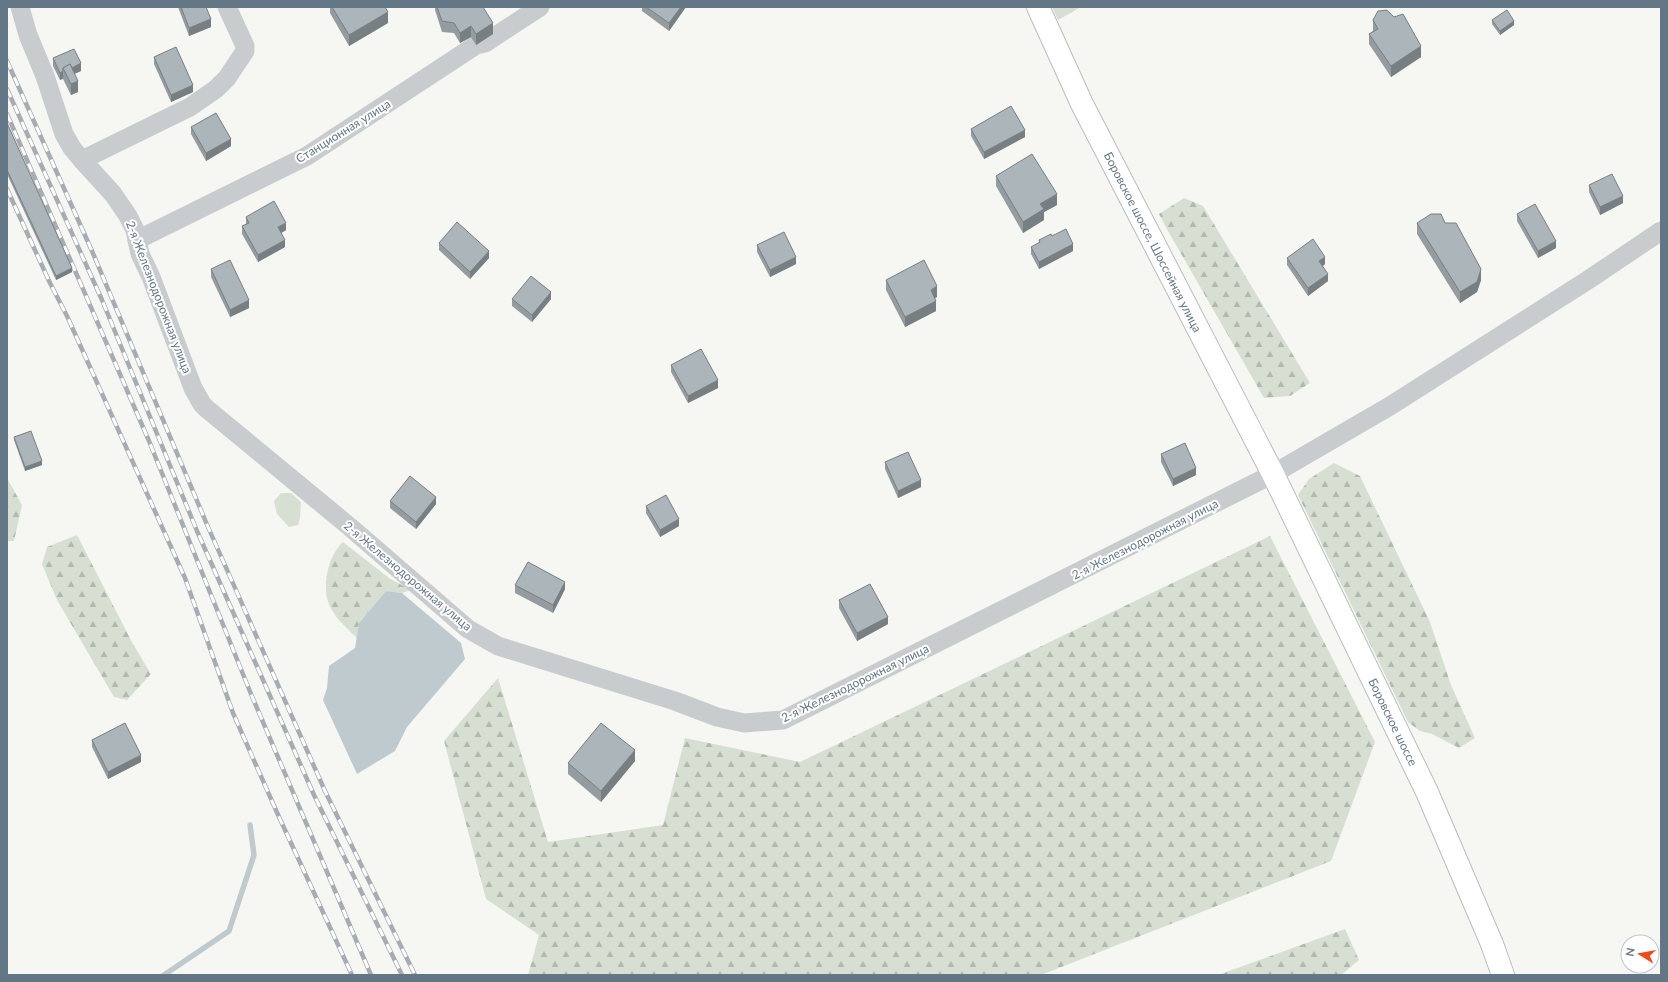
<svg xmlns="http://www.w3.org/2000/svg" width="1668" height="982" font-family="Lato,sans-serif">
	<defs>
		<pattern id="forest-firs" width="22" height="20" patternUnits="userSpaceOnUse"><rect width="22" height="20" fill="#d7dfd3"/><path d="M5 1l3.5 6h-7zM16 11l3.5 6h-7z" fill="#b2b9b1"/></pattern>
	</defs>
	<rect width="100%" height="100%" fill="#f6f7f3"/>
	<path fill="#d7dfd3" d="M 281,493 L 291,493 L 301,502 L 300,518 L 298,525 L 289,527 L 277,514 L 274,501 Z"/>
	<g fill="url(#forest-firs)">
		<path d="M 1052,7 L 1081,7 L 1058,20 Z"/>
		<path d="M 1184,198 L 1203,206 L 1310,383 L 1290,396 L 1264,398 L 1168,231 L 1159,214 Z"/>
		<path d="M 1334,463 L 1360,476 L 1430,622 L 1451,685 L 1475,738 L 1459,748 L 1432,734 L 1420,731 L 1408,722 L 1298,495 L 1309,479 Z"/>
		<path d="M 7,478 L 22,505 L 14,541 L 7,541 Z"/>
		<path d="M 77,535 L 133,644 L 151,674 L 127,700 L 114,697 L 57,600 L 42,564 L 47,547 Z"/>
		<path d="M 1270,536 L 1375,742 L 1331,861 L 1041,975 L 528,975 L 539,935 L 486,899 L 444,741 L 498,678 L 548,842 L 663,825 L 685,738 L 800,762 Z"/>
		<path d="M 343,542 L 389,578 L 411,590 L 402,593 L 386,591 L 359,623 L 357,638 C 348,629 338,621 332,610 C 320,592 327,556 343,542 Z"/>
		<path d="M 1345,929 L 1359,960 L 1341,975 L 1218,975 Z"/>
	</g>
	<path fill="#bfcacf" d="M 386,591 L 402,593 L 461,643 L 465,659 L 407,727 L 395,751 L 357,774 L 323,700 L 327,688 L 329,666 L 355,648 L 359,623 Z"/>
	<g fill="none" stroke-linecap="round" stroke-linejoin="round">
		<path stroke="#bfcacf" stroke-width="5.5" d="M 164,975 L 229,931 L 254,855 L 250,825"/>
		<g stroke="#b9bdc0" stroke-width="24">
			<path id="major" d="M 1038,7 L 1082,104 L 1273,474 L 1427,792 L 1492,944 L 1503,975"/>
		</g>
		<g stroke="#c9cccf" stroke-width="19">
			<path d="M 20,7 L 28,35 L 45,76 L 64,134 L 72,148 L 82,160 L 113,194 L 128,216 L 135,230 L 140,254 L 151,277 L 193,388 L 202,404 L 207,409 L 350,527 L 468,629 L 498,646 L 675,701 L 717,717 L 744,723 L 783,720 L 1273,474 L 1390,406 L 1588,280 L 1661,231"/>
			<path d="M 82,160 L 190,107 L 216,89 L 227,78 L 245,51 L 245,46 L 227,7"/>
			<path d="M 137,240 L 307,156 L 476,45 L 485,43 L 540,7"/>
		</g>
		<use href="#major" stroke="#fff" stroke-width="22"/>
		<g stroke="#a6acb2" stroke-width="4.5">
			<g id="rail">
				<path d="M 7,61 L 92,251 L 208,527 L 325,791 L 415,975"/>
				<path d="M 7,89 L 102,300 L 197,531 L 314,795 L 402,975"/>
				<path d="M 7,114 L 149,441 L 251,694 L 371,975"/>
				<path d="M 7,189 L 50,283 L 67,316 L 185,578 L 233,713 L 279,817 L 352,975"/>
			</g>
		</g>
		<use href="#rail" stroke="#fff" stroke-width="3" stroke-dasharray="9" stroke-linecap="butt"/>
	</g>
	<g fill="#949ca0">
		<path d="M 178,7 L 206,7 L 211,27 L 189,36 Z"/>
		<path d="M 330,7 L 385,7 L 388,23 L 349,46 L 330,13 Z"/>
		<path d="M 435,7 L 483,7 L 493,34 L 476,45 L 471,37 L 460,43 L 454,33 L 442,32 L 435,10 Z"/>
		<path d="M 642,7 L 686,7 L 669,31 L 642,11 Z"/>
		<path d="M 1373,20 L 1421,57 L 1391,77 L 1369,44 L 1369,34 L 1373,31 Z"/>
		<path d="M 1492,20 L 1514,25 L 1500,35 L 1492,24 Z"/>
		<path d="M 154,57 L 193,92 L 171,102 L 154,64 Z"/>
		<path d="M 53,58 L 81,71 L 74,74 L 78,92 L 71,95 L 63,79 L 60,80 L 53,66 Z"/>
		<path d="M 7,123 L 72,272 L 56,280 L 7,174 Z"/>
		<path d="M 191,127 L 231,146 L 206,161 L 191,134 Z"/>
		<path d="M 971,129 L 1025,137 L 984,159 L 971,136 Z"/>
		<path d="M 996,176 L 1057,205 L 1044,212 L 1044,220 L 1023,233 L 996,186 Z"/>
		<path d="M 1589,185 L 1623,203 L 1600,215 L 1589,192 Z"/>
		<path d="M 1517,214 L 1556,248 L 1538,258 L 1517,221 Z"/>
		<path d="M 246,217 L 286,230 L 281,233 L 285,247 L 258,262 L 242,234 L 242,226 L 246,224 Z"/>
		<path d="M 1417,223 L 1445,223 L 1481,280 L 1477,292 L 1460,303 L 1417,234 Z"/>
		<path d="M 1052,236 L 1073,251 L 1039,269 L 1031,254 L 1031,247 L 1039,243 L 1039,240 Z"/>
		<path d="M 439,243 L 489,258 L 470,279 L 439,250 Z"/>
		<path d="M 757,245 L 796,264 L 770,277 L 757,252 Z"/>
		<path d="M 1287,258 L 1325,264 L 1323,266 L 1328,281 L 1308,296 L 1287,265 Z"/>
		<path d="M 211,269 L 249,308 L 230,317 L 211,277 Z"/>
		<path d="M 886,280 L 937,297 L 935,298 L 936,311 L 905,327 L 886,290 Z"/>
		<path d="M 512,299 L 551,299 L 532,322 L 512,306 Z"/>
		<path d="M 671,365 L 718,388 L 688,403 L 671,372 Z"/>
		<path d="M 14,437 L 42,465 L 25,471 L 14,440 Z"/>
		<path d="M 1161,454 L 1196,475 L 1173,486 L 1161,462 Z"/>
		<path d="M 885,462 L 921,487 L 898,498 L 885,469 Z"/>
		<path d="M 390,501 L 436,504 L 416,529 L 390,508 Z"/>
		<path d="M 646,506 L 679,526 L 660,537 L 646,513 Z"/>
		<path d="M 515,585 L 565,589 L 553,613 L 515,593 Z"/>
		<path d="M 839,600 L 888,624 L 857,641 L 839,608 Z"/>
		<path d="M 92,740 L 141,762 L 108,779 L 92,747 Z"/>
		<path d="M 635,761 L 601,802 L 568,774 L 568,763 Z"/>
	</g>
	<g fill="#787f82">
		<path d="M 681,7 L 686,7 L 669,31 L 669,23 Z"/>
		<path d="M 388,12 L 388,23 L 349,46 L 349,35 Z"/>
		<path d="M 211,19 L 211,27 L 189,36 L 189,28 Z"/>
		<path d="M 1514,21 L 1514,25 L 1500,35 L 1500,31 Z"/>
		<path d="M 493,23 L 493,34 L 476,45 L 476,34 Z"/>
		<path d="M 471,26 L 471,37 L 460,43 L 460,33 Z"/>
		<path d="M 1421,46 L 1421,57 L 1391,77 L 1391,66 Z"/>
		<path d="M 81,63 L 81,71 L 67,77 L 64,71 Z"/>
		<path d="M 63,71 L 63,78 L 60,80 L 60,73 Z"/>
		<path d="M 78,81 L 78,92 L 71,95 L 71,84 Z"/>
		<path d="M 193,85 L 193,92 L 171,102 L 171,95 Z"/>
		<path d="M 1025,130 L 1025,137 L 984,159 L 984,152 Z"/>
		<path d="M 231,139 L 231,146 L 206,161 L 206,153 Z"/>
		<path d="M 1057,194 L 1057,205 L 1044,212 L 1044,220 L 1023,233 L 1023,222 L 1040,204 Z"/>
		<path d="M 1623,196 L 1623,203 L 1600,215 L 1600,207 Z"/>
		<path d="M 286,223 L 286,230 L 278,235 L 278,227 Z"/>
		<path d="M 285,240 L 285,247 L 258,262 L 258,255 Z"/>
		<path d="M 1556,241 L 1556,248 L 1538,258 L 1538,251 Z"/>
		<path d="M 1073,244 L 1073,251 L 1039,269 L 1039,262 Z"/>
		<path d="M 489,251 L 489,258 L 470,279 L 470,272 Z"/>
		<path d="M 796,257 L 796,264 L 770,277 L 770,270 Z"/>
		<path d="M 1325,257 L 1325,264 L 1319,269 L 1319,261 Z"/>
		<path d="M 72,268 L 72,272 L 56,280 L 56,276 Z"/>
		<path d="M 1481,269 L 1481,280 L 1477,292 L 1460,303 L 1460,292 Z"/>
		<path d="M 1328,274 L 1328,281 L 1308,296 L 1308,288 Z"/>
		<path d="M 937,286 L 937,297 L 931,300 L 931,290 Z"/>
		<path d="M 551,292 L 551,299 L 532,322 L 532,315 Z"/>
		<path d="M 249,300 L 249,308 L 230,317 L 230,310 Z"/>
		<path d="M 936,301 L 936,311 L 905,327 L 905,317 Z"/>
		<path d="M 718,380 L 718,388 L 688,403 L 688,396 Z"/>
		<path d="M 42,461 L 42,465 L 25,471 L 25,467 Z"/>
		<path d="M 1196,468 L 1196,475 L 1173,486 L 1173,479 Z"/>
		<path d="M 921,480 L 921,487 L 898,498 L 898,491 Z"/>
		<path d="M 436,497 L 436,504 L 416,529 L 416,522 Z"/>
		<path d="M 679,519 L 679,526 L 660,537 L 660,530 Z"/>
		<path d="M 565,582 L 565,589 L 553,613 L 553,605 Z"/>
		<path d="M 888,617 L 888,624 L 857,641 L 857,633 Z"/>
		<path d="M 635,750 L 635,761 L 601,802 L 601,791 Z"/>
		<path d="M 141,755 L 141,762 L 108,779 L 108,772 Z"/>
	</g>
	<g fill="#acb5ba" stroke="#787f82">
		<path d="M 181,7 L 206,7 L 211,19 L 189,28 Z"/>
		<path d="M 332,7 L 385,7 L 388,12 L 349,35 Z"/>
		<path d="M 437,7 L 483,7 L 493,23 L 476,34 L 471,26 L 460,33 L 454,23 L 442,21 Z"/>
		<path d="M 646,7 L 681,7 L 669,23 Z"/>
		<path d="M 1387,10 L 1394,17 L 1403,14 L 1421,46 L 1391,66 L 1369,34 L 1378,29 L 1373,20 L 1378,11 Z"/>
		<path d="M 1507,10 L 1514,21 L 1500,31 L 1492,20 Z"/>
		<path d="M 176,47 L 193,85 L 171,95 L 154,57 Z"/>
		<path d="M 74,49 L 81,63 L 72,68 L 70,64 L 63,68 L 63,71 L 60,73 L 53,58 Z"/>
		<path d="M 70,64 L 78,81 L 71,84 L 63,68 Z"/>
		<path d="M 1011,106 L 1025,130 L 984,152 L 971,129 Z"/>
		<path d="M 216,113 L 231,139 L 206,153 L 191,127 Z"/>
		<path d="M 7,123 L 72,268 L 56,276 L 7,170 Z"/>
		<path d="M 1032,154 L 1057,194 L 1040,204 L 1044,209 L 1023,222 L 996,176 Z"/>
		<path d="M 1612,174 L 1623,196 L 1600,207 L 1589,185 Z"/>
		<path d="M 274,201 L 286,223 L 278,227 L 285,240 L 258,255 L 242,226 L 249,223 L 246,217 Z"/>
		<path d="M 1535,204 L 1556,241 L 1538,251 L 1517,214 Z"/>
		<path d="M 1431,214 L 1441,214 L 1445,223 L 1456,223 L 1481,269 L 1477,282 L 1460,292 L 1417,223 Z"/>
		<path d="M 457,222 L 489,251 L 470,272 L 439,243 Z"/>
		<path d="M 1066,229 L 1073,244 L 1039,262 L 1031,247 L 1040,242 L 1039,240 L 1051,234 L 1052,236 Z"/>
		<path d="M 784,232 L 796,257 L 770,270 L 757,245 Z"/>
		<path d="M 1313,239 L 1325,257 L 1319,261 L 1328,274 L 1308,288 L 1287,258 Z"/>
		<path d="M 230,260 L 249,300 L 230,310 L 211,269 Z"/>
		<path d="M 924,260 L 937,286 L 931,290 L 936,301 L 905,317 L 886,280 Z"/>
		<path d="M 531,276 L 551,292 L 532,315 L 512,299 Z"/>
		<path d="M 701,349 L 718,380 L 688,396 L 671,365 Z"/>
		<path d="M 31,431 L 42,461 L 25,467 L 14,437 Z"/>
		<path d="M 1185,443 L 1196,468 L 1173,479 L 1161,454 Z"/>
		<path d="M 908,452 L 921,480 L 898,491 L 885,462 Z"/>
		<path d="M 410,476 L 436,497 L 416,522 L 390,501 Z"/>
		<path d="M 666,495 L 679,519 L 660,530 L 646,506 Z"/>
		<path d="M 528,562 L 565,582 L 553,605 L 515,585 Z"/>
		<path d="M 870,584 L 888,617 L 857,633 L 839,600 Z"/>
		<path d="M 125,723 L 141,755 L 108,772 L 92,740 Z"/>
		<path d="M 601,723 L 635,750 L 601,791 L 568,763 Z"/>
	</g>
	<g text-anchor="middle" dominant-baseline="central" stroke-width="4" stroke-linejoin="round" paint-order="stroke">
		<g font-size="12" fill="#637686" stroke="#fff">
			<text transform="translate(343 131) rotate(-32)">Станционная улица</text>
			<text transform="translate(1153 242) rotate(63)">Боровское шоссе, Шоссейная улица</text>
			<text transform="translate(159 297) rotate(69)">2-я Железнодорожная улица</text>
			<text transform="translate(1145 539) rotate(-27)">2-я Железнодорожная улица</text>
			<text transform="translate(408 576) rotate(40)">2-я Железнодорожная улица</text>
			<text transform="translate(855 683) rotate(-26)">2-я Железнодорожная улица</text>
			<text transform="translate(1393 722) rotate(64)">Боровское шоссе</text>
		</g>
	</g>
	<rect width="1668" height="982" fill="none" stroke="#637686" stroke-width="16"/>
	<g transform="translate(1640 954) rotate(281)"><circle r="19" fill="#ffffff" stroke="#c1c8cf"/>
	<path d="M0-3L7 15L0 10L-7 15Z" fill="#ef4c1a"/>
	<text y="-6" font-size="11" font-weight="bold" text-anchor="middle" fill="#637686">N</text>
	</g>
</svg>
